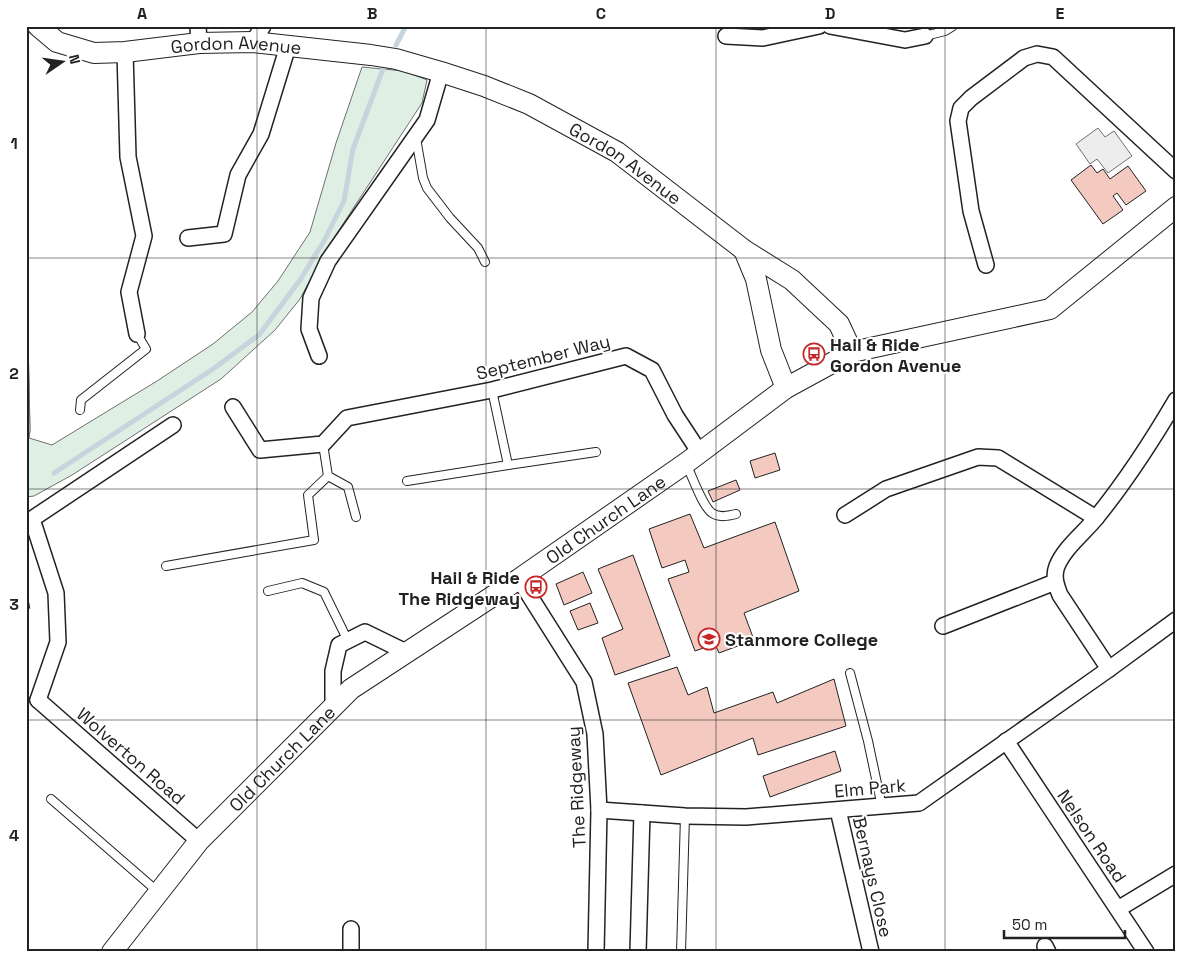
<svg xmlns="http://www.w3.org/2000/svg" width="1202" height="978" font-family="'Space Grotesk',sans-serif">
	<rect width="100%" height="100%" fill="#fff"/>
	<path fill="#e0efe3" stroke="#6f6f6f" d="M 362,67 L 404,71 L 427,80 L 422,103 L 326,250 L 300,299 L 275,330 L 221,379 L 72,475 L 34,496 L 26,497 L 26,245 L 30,431 L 29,438 L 52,445 L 157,381 L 213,344 L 252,312 L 278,281 L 310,232 L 336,143 Z"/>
	<g fill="#ededed" stroke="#6f6f6f">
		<path d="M 1098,128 L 1105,137 L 1114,131 L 1132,156 L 1108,173 L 1097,159 L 1090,164 L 1076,144 Z"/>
		<path d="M 26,245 L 30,431 L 26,447 Z"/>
	</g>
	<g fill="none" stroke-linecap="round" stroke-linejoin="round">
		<g stroke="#c7d3dd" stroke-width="5">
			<path d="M 396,45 L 406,26"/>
			<path d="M 54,473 L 213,369 L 259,335 L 300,280 L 324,241 L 344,201 L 353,149 L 383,69"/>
		</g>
	</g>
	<g fill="#f3c9c0" stroke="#222">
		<path d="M 1091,165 L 1097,173 L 1103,169 L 1110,179 L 1128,166 L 1146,191 L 1126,205 L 1117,193 L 1113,196 L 1123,210 L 1103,224 L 1071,180 Z"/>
		<path d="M 775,453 L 780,470 L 755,478 L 750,461 Z"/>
		<path d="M 736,480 L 740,490 L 713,502 L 708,491 Z"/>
		<path d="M 690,514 L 704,548 L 775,522 L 799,591 L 744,613 L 754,640 L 719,653 L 715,644 L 695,651 L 668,579 L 689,572 L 685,560 L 662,568 L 649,529 Z"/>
		<path d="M 633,555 L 670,656 L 615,675 L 602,638 L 623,629 L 598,569 Z"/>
		<path d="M 583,572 L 592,593 L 564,605 L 556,584 Z"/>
		<path d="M 590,603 L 598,623 L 578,630 L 570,611 Z"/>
		<path d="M 677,667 L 688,695 L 707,687 L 714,713 L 773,692 L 777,703 L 834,679 L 846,726 L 758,755 L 753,738 L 661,775 L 628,683 Z"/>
		<path d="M 835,751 L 841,771 L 770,797 L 763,776 Z"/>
	</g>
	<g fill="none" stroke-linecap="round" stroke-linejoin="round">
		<g stroke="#222" stroke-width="10">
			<g id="lane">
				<path d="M 925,36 L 945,31 L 953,26"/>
				<path d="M 416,138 L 423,178 L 427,188 L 450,218 L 478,248 L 485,262"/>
				<path d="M 80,410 L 81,400 L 146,349 L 137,334"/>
				<path d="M 323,444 L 328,476 L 348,487 L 356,517"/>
				<path d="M 686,464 C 692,475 702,506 712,513 C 719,518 728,516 736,514"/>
				<path d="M 508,465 L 596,452"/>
				<path d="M 407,481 L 508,465 L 492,390"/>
				<path d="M 166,566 L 314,540 L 308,495 L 328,476"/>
				<path d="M 268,591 L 302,583 L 324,592 L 348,641"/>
				<path d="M 850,673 L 868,741 L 882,807"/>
				<path d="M 51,799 L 157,891"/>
				<path d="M 681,952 L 685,816"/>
			</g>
		</g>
		<g stroke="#222" stroke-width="18">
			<g id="street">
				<path d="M 198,26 L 199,43"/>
				<path d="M 830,26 L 905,40 L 925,36"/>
				<path d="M 726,36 L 763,38 L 819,26"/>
				<path d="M 253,42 L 263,26"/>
				<path d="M 125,52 L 128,157 L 144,236 L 129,292 L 137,334"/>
				<path d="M 188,238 L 224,234 L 238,175 L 261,134 L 288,46"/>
				<path d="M 986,265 L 971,211 L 958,121 L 961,108 L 971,98 L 1024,58 L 1037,54 L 1053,57 L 1176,171"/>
				<path d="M 319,356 L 309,329 L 311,298 L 328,261 L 427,120 L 441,72"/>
				<path d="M 233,407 L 260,450 L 323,444 L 347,418 L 492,390 L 626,356 L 652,370 L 675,415 L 700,453"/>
				<path d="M 845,515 L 886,489 L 978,457 L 998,458 L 1096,518"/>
				<path d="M 519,579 L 584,682 L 595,734 L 599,810 L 596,952"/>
				<path d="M 943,626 L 1055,582"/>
				<path d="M 1109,669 L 1060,595 C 1056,585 1053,576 1057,566 C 1065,547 1084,533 1096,518 C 1126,481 1152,441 1176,400"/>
				<path d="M 38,700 L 58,642 L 56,593 L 32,519 L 173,425"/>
				<path d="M 38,700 L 199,841"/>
				<path d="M 333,706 L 333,671 L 339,645 L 365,632 L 406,652"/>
				<path d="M 1006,741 L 1146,952"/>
				<path d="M 599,810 L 685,816 L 746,817 L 919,803 L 1109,669 L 1176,620"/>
				<path d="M 838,810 L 871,952"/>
				<path d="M 1118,909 L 1176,874"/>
				<path d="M 1045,946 L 1048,952"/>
				<path d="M 351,952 L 351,929"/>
				<path d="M 638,952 L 642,813"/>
			</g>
		</g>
		<g stroke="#222" stroke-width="22">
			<g id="secondary">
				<path id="s1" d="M 38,26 L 57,42 L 94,53 L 125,52 L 199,43 L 253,42 L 371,55 L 396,59 L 441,72 L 484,86 L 529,104 L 617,152 L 744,250 L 792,280 L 839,324 L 852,352"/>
				<path d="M 744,250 L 756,279 L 771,350 L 786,388"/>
				<path id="s2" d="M 112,952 L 199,841 L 351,689 L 519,579 L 686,463 L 786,388 L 852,352 L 1050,309 L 1176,207"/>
			</g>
		</g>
		<use href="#lane" stroke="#fff" stroke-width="8"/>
		<use href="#street" stroke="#fff" stroke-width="15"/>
		<use href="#secondary" stroke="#fff" stroke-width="20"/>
		<path stroke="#222" stroke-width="1" stroke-dasharray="6 2.5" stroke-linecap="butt" d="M 26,586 L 30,610 L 26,611"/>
	</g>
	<path fill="none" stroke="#222" stroke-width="1" stroke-opacity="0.55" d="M 257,26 L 257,952M 486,26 L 486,952M 716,26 L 716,952M 945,26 L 945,952M 26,258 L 1176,258M 26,489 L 1176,489M 26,720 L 1176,720"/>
	<defs>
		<g id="bus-ring" transform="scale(1.125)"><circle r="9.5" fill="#fff" stroke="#c62828" stroke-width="1.5"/><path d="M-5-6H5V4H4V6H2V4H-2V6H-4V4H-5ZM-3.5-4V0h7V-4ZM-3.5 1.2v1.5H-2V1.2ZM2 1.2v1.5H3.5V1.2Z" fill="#c62828"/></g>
		<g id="university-ring" transform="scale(1.125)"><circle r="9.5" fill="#fff" stroke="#c62828" stroke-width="1.5"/><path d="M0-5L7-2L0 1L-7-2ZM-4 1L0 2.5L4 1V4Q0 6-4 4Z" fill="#c62828"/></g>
	</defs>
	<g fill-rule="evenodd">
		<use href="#bus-ring" x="814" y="354"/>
		<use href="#bus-ring" x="536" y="587"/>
		<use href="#university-ring" x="709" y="639"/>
	</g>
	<g text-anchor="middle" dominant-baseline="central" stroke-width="4" stroke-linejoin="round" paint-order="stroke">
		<g font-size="18" fill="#222" stroke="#fff">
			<text stroke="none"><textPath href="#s1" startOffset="206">Gordon Avenue</textPath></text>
			<text stroke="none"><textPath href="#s1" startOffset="621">Gordon Avenue</textPath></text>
			<text transform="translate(543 357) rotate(-14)">September Way</text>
			<text stroke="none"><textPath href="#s2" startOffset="662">Old Church Lane</textPath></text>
			<text transform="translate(131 756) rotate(41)">Wolverton Road</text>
			<text stroke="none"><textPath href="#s2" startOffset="258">Old Church Lane</textPath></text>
			<text transform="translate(576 787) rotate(-93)">The Ridgeway</text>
			<text transform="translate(870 788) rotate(-5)">Elm Park</text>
			<text transform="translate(1092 836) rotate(56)">Nelson Road</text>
			<text transform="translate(873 877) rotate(77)">Bernays Close</text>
		</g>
		<g font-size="18" font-weight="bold" fill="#222" stroke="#fff" text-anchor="start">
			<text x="830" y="344">Hail &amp; Ride<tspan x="830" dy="21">Gordon Avenue</tspan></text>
			<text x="520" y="577" text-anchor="end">Hail &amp; Ride<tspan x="520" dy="21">The Ridgeway</tspan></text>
			<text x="725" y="639">Stanmore College</text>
		</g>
	</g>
	<rect width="1202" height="978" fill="none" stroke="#ffffff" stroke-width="55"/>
	<g transform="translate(62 62) rotate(77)" stroke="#ffffff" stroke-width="4" paint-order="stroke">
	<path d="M0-4L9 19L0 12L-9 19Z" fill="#222222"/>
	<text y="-8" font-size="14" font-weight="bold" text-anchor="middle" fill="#222222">N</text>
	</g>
	<path d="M1004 930v8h121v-8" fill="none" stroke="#222222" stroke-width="2.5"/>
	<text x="1012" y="930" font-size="15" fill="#222222" stroke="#ffffff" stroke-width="4" paint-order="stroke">50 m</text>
	<rect x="28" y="28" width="1146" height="922" fill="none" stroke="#222" stroke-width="2"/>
	<g font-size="16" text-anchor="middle" font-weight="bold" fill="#222">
		<text x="142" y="19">A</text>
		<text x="372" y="19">B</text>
		<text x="601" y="19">C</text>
		<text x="830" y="19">D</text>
		<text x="1060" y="19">E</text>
		<text x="14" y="149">1</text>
		<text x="14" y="379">2</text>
		<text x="14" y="610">3</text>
		<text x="14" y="841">4</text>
	</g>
</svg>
